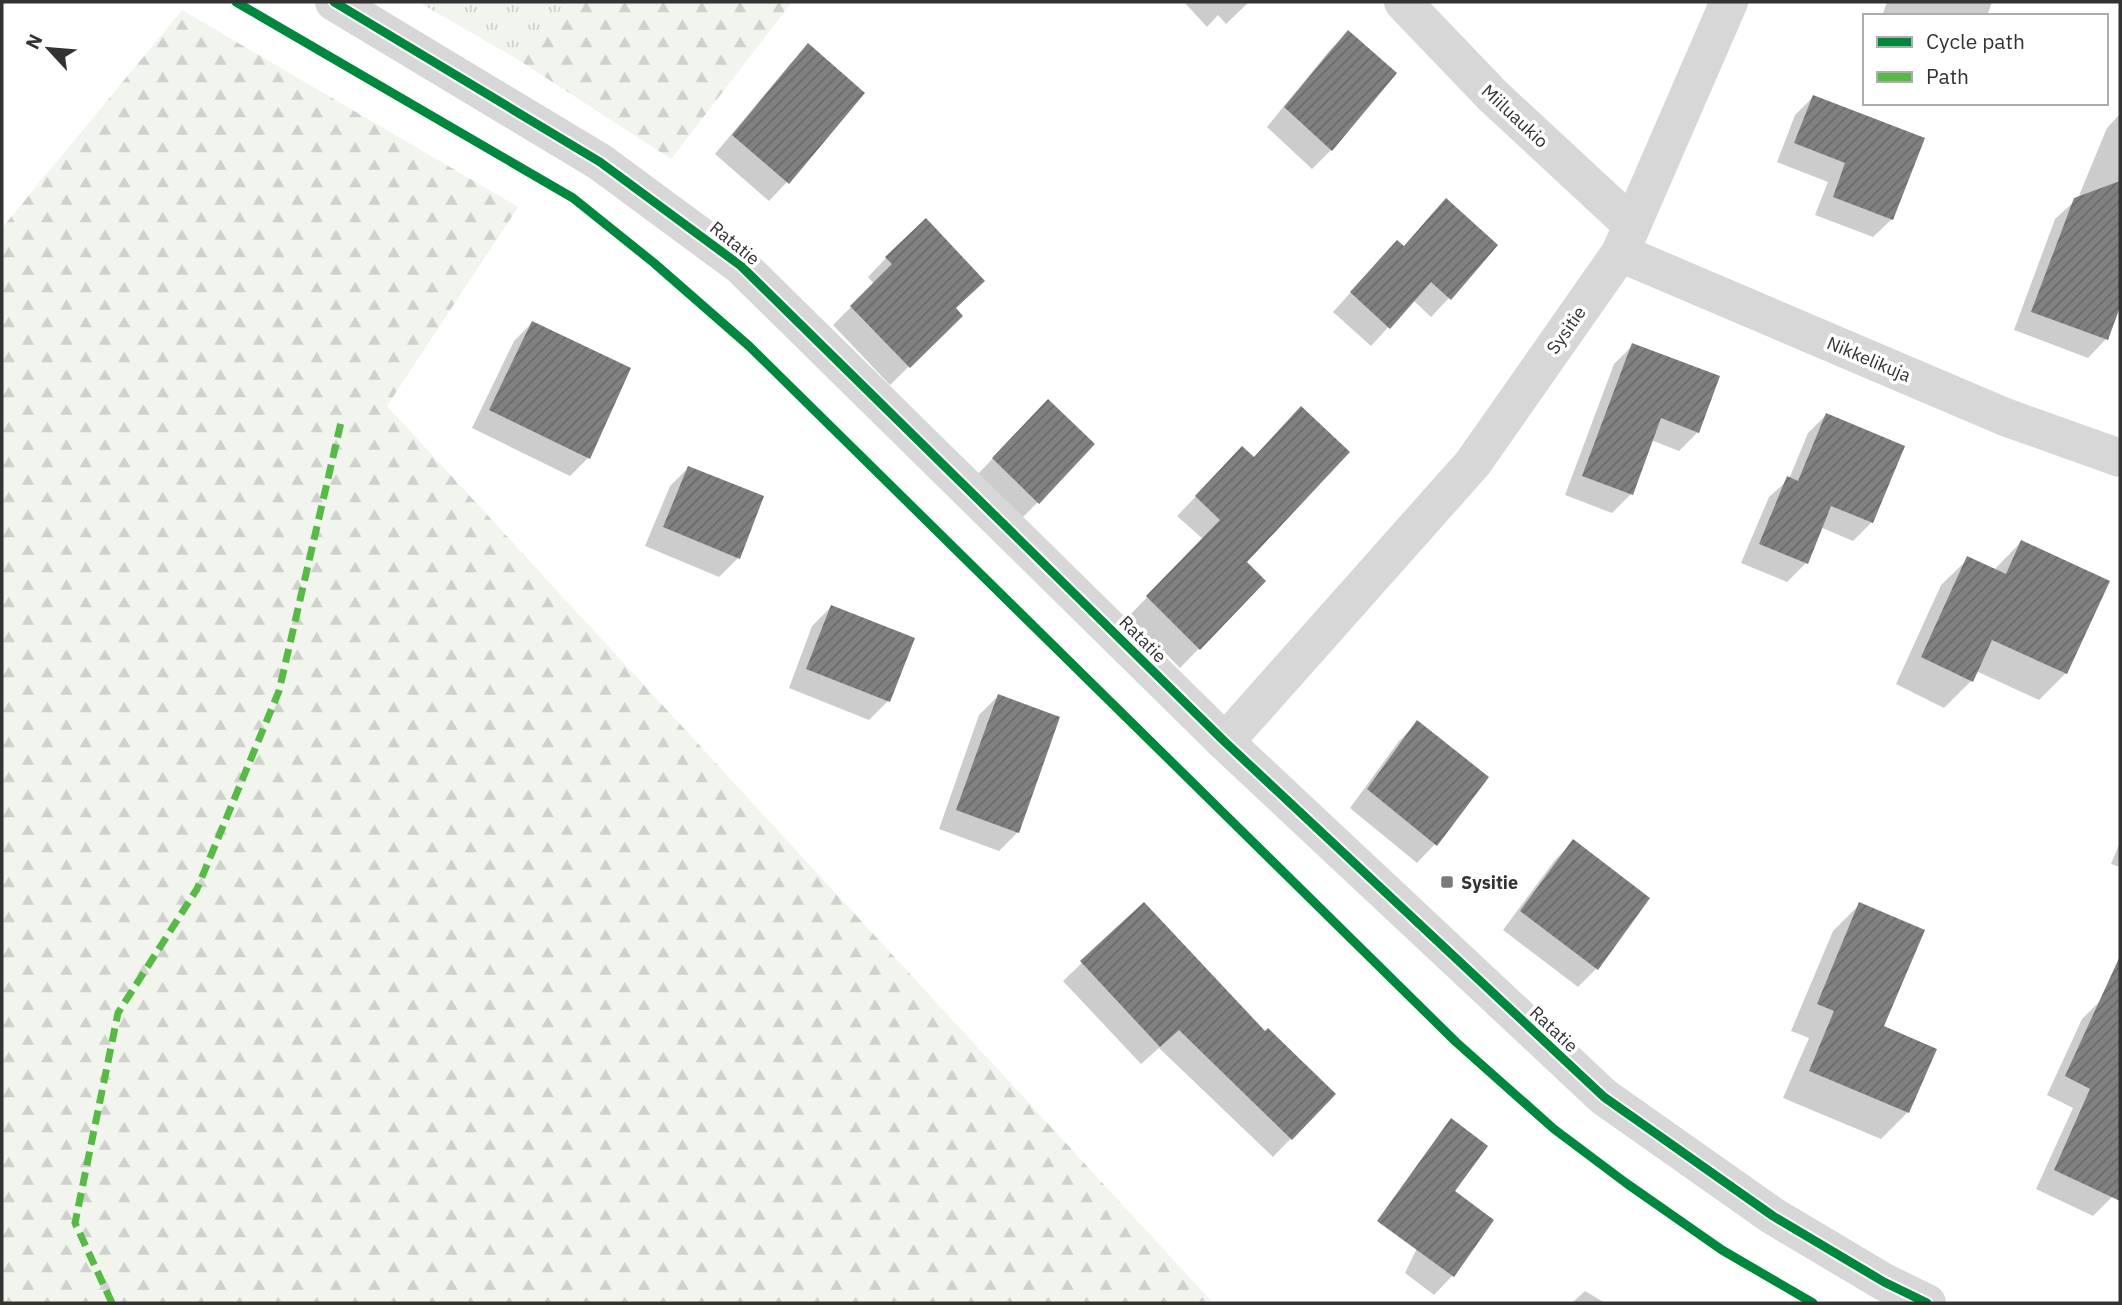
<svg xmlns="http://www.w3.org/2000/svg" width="2122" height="1305" font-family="'IBM Plex Sans',sans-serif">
	<defs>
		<pattern id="grass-tufts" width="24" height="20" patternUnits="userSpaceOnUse" patternTransform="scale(1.75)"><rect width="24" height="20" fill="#f1f5ed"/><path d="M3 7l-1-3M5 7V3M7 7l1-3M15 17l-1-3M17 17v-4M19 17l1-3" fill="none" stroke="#cfd2cc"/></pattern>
		<pattern id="forest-firs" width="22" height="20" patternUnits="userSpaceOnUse" patternTransform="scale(1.75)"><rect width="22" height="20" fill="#f1f5ed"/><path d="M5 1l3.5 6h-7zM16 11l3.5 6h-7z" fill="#cfd2cc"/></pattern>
		<pattern id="building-hatch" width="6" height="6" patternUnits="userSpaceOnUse" patternTransform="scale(1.75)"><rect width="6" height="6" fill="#818181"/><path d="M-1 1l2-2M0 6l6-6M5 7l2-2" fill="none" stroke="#6a6a6a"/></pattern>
	</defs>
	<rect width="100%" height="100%" fill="#fff"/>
	<path fill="url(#grass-tufts)" d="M 418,2 L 568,2 L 517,59 Z"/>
	<g fill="url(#forest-firs)">
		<path d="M 568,2 L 792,2 L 671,159 L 517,59 Z"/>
		<path d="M 182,10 L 518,207 L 387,406 L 1213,1303 L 2,1303 L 2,228 Z"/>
	</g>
	<g fill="#0003">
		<path d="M 1184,2 L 1249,2 L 1226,24 L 1218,15 L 1207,27 Z"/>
		<path d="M 1887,2 L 1992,2 L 1987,16 L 1882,16 Z"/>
		<path d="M 1348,32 L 1395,73 L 1331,150 L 1312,169 L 1267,127 L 1329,51 Z"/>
		<path d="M 809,45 L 862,93 L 787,182 L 769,201 L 715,154 L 790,64 Z"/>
		<path d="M 1813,97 L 1892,219 L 1873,237 L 1815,215 L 1828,182 L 1777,162 L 1795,115 Z"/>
		<path d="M 2120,114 L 2120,303 L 2106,339 L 2088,358 L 2014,330 L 2055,219 L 2078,198 L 2107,128 Z"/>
		<path d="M 1446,200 L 1449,298 L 1431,317 L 1413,300 L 1371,346 L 1333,312 L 1379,261 L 1403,247 Z"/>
		<path d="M 886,258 L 954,308 L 960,316 L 890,385 L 833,325 L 874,284 L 868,277 Z"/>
		<path d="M 532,323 L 588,458 L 570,476 L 472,428 L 514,341 Z"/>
		<path d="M 1633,345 L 1698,432 L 1679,451 L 1651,440 L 1631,494 L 1612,513 L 1565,495 L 1614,364 Z"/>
		<path d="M 1826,415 L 1872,522 L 1853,541 L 1820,527 L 1806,563 L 1787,582 L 1741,563 L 1769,497 L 1789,479 L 1808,433 Z"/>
		<path d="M 1030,420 L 1038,502 L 1019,521 L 975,477 Z"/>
		<path d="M 1224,467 L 1244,562 L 1264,581 L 1180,668 L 1129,616 L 1203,539 L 1177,516 Z"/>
		<path d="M 688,468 L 738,558 L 719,577 L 645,546 L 670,486 Z"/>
		<path d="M 2021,542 L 2066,673 L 2039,700 L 1976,671 L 1971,681 L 1944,708 L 1896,684 L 1941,585 L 1968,559 L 1994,570 Z"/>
		<path d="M 831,607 L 888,701 L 869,720 L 789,688 L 812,626 Z"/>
		<path d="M 998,696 L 1018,832 L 999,851 L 939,829 L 979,715 Z"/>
		<path d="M 1418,722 L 1435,844 L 1417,863 L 1350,808 L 1399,741 Z"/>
		<path d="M 1573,842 L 1596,969 L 1578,987 L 1503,930 L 1555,860 Z"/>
		<path d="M 2120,842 L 2120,867 L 2111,864 Z"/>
		<path d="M 1144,904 L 1265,1034 L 1334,1094 L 1273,1157 L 1159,1048 L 1141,1064 L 1063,981 Z"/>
		<path d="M 1860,904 L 1882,1027 L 1908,1112 L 1881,1139 L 1783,1098 L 1809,1038 L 1791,1031 L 1833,931 Z"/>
		<path d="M 2101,1000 L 2120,1010 L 2120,1090 L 2117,1098 L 2120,1100 L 2120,1179 L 2112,1197 L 2093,1216 L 2036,1189 L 2073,1108 L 2047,1095 L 2082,1019 Z"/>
		<path d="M 1435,1211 L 1492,1221 L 1452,1276 L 1434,1295 L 1405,1273 Z"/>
		<path d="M 1585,1291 L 1605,1303 L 1572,1303 Z"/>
	</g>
	<g fill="url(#building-hatch)">
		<path d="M 1348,30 L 1397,73 L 1332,151 L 1284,107 Z"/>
		<path d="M 808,43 L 865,93 L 789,184 L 732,135 Z"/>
		<path d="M 1813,95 L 1925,138 L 1893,220 L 1833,197 L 1845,163 L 1794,143 Z"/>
		<path d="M 2120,181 L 2120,307 L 2108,340 L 2031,312 L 2074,198 Z"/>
		<path d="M 1446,198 L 1498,245 L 1451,300 L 1431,282 L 1390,329 L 1350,292 L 1397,240 L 1404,246 Z"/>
		<path d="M 926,218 L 985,281 L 956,308 L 963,316 L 910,368 L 850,306 L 892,264 L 885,257 Z"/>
		<path d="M 532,321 L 631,368 L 590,459 L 489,410 Z"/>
		<path d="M 1632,343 L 1720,376 L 1699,433 L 1661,418 L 1633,495 L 1582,476 Z"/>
		<path d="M 1048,399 L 1095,444 L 1039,504 L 992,458 Z"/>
		<path d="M 1301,406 L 1350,452 L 1247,562 L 1266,581 L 1200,650 L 1146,596 L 1220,520 L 1195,496 L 1242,446 L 1254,457 Z"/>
		<path d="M 1826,413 L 1905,446 L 1873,523 L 1831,506 L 1808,564 L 1759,544 L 1787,476 L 1798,481 Z"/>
		<path d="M 688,466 L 764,496 L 740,559 L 663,527 Z"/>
		<path d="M 2021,540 L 2110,581 L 2067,674 L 1992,640 L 1973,682 L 1921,657 L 1967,556 L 2006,574 Z"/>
		<path d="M 831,605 L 915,638 L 890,702 L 806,669 Z"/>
		<path d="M 998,694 L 1060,717 L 1019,833 L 956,810 Z"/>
		<path d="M 1417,720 L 1489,777 L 1437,846 L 1367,789 Z"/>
		<path d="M 1573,839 L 1650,898 L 1598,970 L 1520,911 Z"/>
		<path d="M 1144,902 L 1265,1031 L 1268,1028 L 1336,1094 L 1292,1140 L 1179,1030 L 1160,1047 L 1080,961 Z"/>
		<path d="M 1859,902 L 1925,930 L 1884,1026 L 1937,1049 L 1909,1113 L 1809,1071 L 1834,1011 L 1817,1004 Z"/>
		<path d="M 2120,956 L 2120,1201 L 2054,1170 L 2090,1089 L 2065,1076 Z"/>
		<path d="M 1451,1118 L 1488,1146 L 1455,1191 L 1494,1220 L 1454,1277 L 1377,1221 Z"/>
	</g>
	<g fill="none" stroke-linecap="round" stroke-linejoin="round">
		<g stroke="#d7d7d7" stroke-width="38">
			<path d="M 334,2 L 600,162 L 741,266 L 1225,742 L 1604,1097 L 1773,1216 L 1884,1282 L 1927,1303"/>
			<path d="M 1403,2 L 1493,96 L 1632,225"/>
			<path d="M 1620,253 L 2005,417 L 2120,458"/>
			<path d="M 1225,742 L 1473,463 L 1620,253 L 1729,2"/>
		</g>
		<path stroke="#58b947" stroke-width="7" stroke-dasharray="14 7" stroke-linecap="butt" d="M 112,1303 L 75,1223 L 118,1013 L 197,889 L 279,691 L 342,418"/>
		<g stroke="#fff" stroke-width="13">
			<g id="cycleway">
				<path d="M 236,2 L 573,198 L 654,263 L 749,346 L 1456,1042 L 1554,1129 L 1626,1183 L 1722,1250 L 1813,1303"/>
				<path d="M 334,2 L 600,162 L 741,266 L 1225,742 L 1604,1097 L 1773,1216 L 1884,1282 L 1927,1303"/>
			</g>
		</g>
		<use href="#cycleway" stroke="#00873e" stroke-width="9"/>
	</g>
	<rect fill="#7a7a7a" stroke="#fff" stroke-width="2.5" x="1440" y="875" width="14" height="14" rx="3.5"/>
	<g text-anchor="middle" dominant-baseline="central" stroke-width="7" stroke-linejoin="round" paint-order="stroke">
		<g font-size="18" fill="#333" stroke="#fff">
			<text transform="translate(1515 116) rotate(43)">Miiluaukio</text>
			<text transform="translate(735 243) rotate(39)">Ratatie</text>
			<text transform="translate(1566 330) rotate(-55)">Sysitie</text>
			<text transform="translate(1869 359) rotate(23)">Nikkelikuja</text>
			<text transform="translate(1143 639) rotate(45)">Ratatie</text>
			<text transform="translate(1554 1029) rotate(43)">Ratatie</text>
		</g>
		<g font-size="18" font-weight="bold" fill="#333" stroke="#fff" text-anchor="start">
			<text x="1461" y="882">Sysitie</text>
		</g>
	</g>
	<rect width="2122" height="1305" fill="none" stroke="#333333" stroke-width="7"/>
	<rect x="1863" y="14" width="245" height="91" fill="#ffffff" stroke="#adadad" stroke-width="2"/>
	<rect x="1877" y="37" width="35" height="10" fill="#00873e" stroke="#adadad" stroke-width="2"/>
	<text x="1926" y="49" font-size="21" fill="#333333">Cycle path</text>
	<rect x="1877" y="72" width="35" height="10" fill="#58b947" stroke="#adadad" stroke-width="2"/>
	<text x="1926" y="84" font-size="21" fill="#333333">Path</text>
	<g transform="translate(49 49) rotate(296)" stroke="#ffffff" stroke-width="5" paint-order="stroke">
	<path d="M0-5L12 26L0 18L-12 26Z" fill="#333333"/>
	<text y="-10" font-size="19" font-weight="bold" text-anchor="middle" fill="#333333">N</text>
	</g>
</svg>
